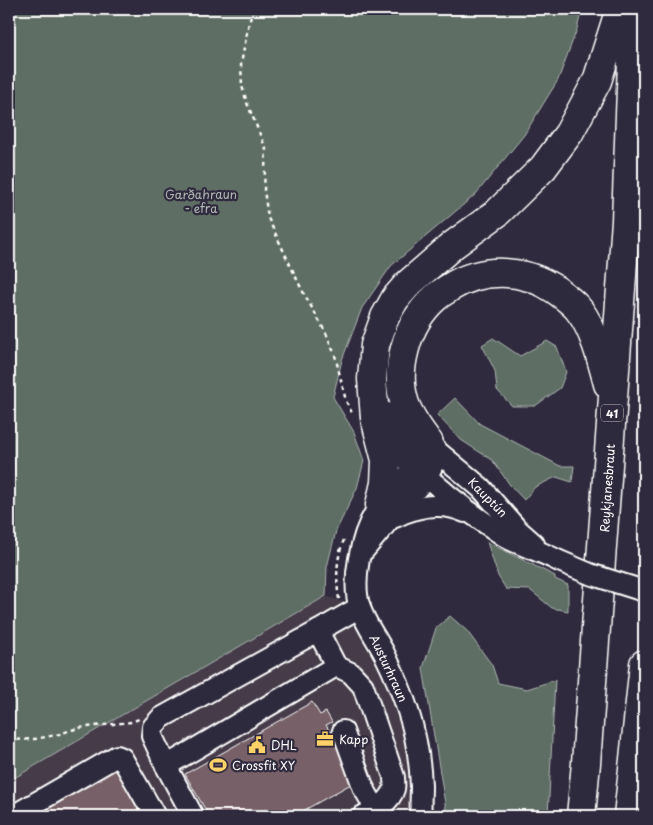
<svg xmlns="http://www.w3.org/2000/svg" width="653" height="825" font-family="'Playpen Sans',sans-serif">
	<rect width="100%" height="100%" fill="#2f2a3d"/>
	<filter id="ink" filterUnits="userSpaceOnUse"><feTurbulence type="fractalNoise" baseFrequency=".02" numOctaves="2"/><feDisplacementMap in="SourceGraphic" scale="10" xChannelSelector="R" yChannelSelector="G"/><feConvolveMatrix kernelMatrix="1 2 1 2 8 2 1 2 1" color-interpolation-filters="sRGB"/></filter>
	<g filter="url(#ink)">
		<path fill="#453a4a" d="M 326,596 L 364,609 L 420,774 L 416,816 L 9,816 L 9,781 Z"/>
		<g fill="#5e6e65" stroke="#aeb6b2">
			<path d="M 9,9 L 582,9 L 577,29 L 558,80 L 524,135 L 476,194 L 391,266 L 362,308 L 342,360 L 333,397 L 354,432 L 364,461 L 357,488 L 336,531 L 327,567 L 326,596 L 9,781 Z"/>
			<path d="M 493,338 L 520,356 L 547,341 L 557,347 L 566,372 L 560,388 L 535,406 L 512,406 L 497,390 L 495,371 L 482,345 Z"/>
			<path d="M 455,398 L 480,424 L 560,466 L 574,466 L 572,482 L 556,477 L 535,487 L 524,500 L 510,485 L 492,460 L 461,440 L 437,415 Z"/>
			<path d="M 487,542 L 555,576 L 555,579 L 568,585 L 568,611 L 552,608 L 530,590 L 506,589 L 498,576 Z"/>
			<path d="M 450,616 L 467,631 L 492,665 L 498,683 L 527,689 L 555,680 L 548,816 L 447,816 L 423,668 L 436,628 Z"/>
		</g>
		<g fill="#776068" stroke="#fff">
			<path d="M 312,702 L 320,715 L 326,712 L 332,722 L 326,725 L 358,780 L 294,816 L 209,816 L 185,774 Z"/>
			<path d="M 119,766 L 147,816 L 29,816 Z"/>
		</g>
		<g fill="none" stroke-linecap="round" stroke-linejoin="round">
			<g stroke="#fff" stroke-width="24">
				<g id="minor">
					<path d="M 438,452 L 481,488 L 517,529 L 534,544"/>
					<path d="M 416,466 C 438,488 463,508 488,525 C 496,530 503,536 511,540 C 526,547 542,552 557,560"/>
					<path d="M 395,517 C 417,506 441,501 465,512"/>
					<path d="M 364,550 L 399,508 L 427,477 L 432,466"/>
					<path d="M 318,631 L 336,666 L 351,673 L 363,686 L 394,777 C 394,781 395,786 394,789 C 390,803 374,810 363,816"/>
					<path d="M 343,731 L 364,789 L 380,816"/>
					<path d="M 166,766 L 336,666"/>
					<path d="M 13,816 L 117,756 L 122,758 L 155,816"/>
					<path d="M 193,816 L 166,766 L 152,736 L 153,727 L 161,718 L 318,631 L 360,607"/>
					<path d="M 421,816 C 420,806 421,796 421,786 C 420,761 416,735 408,711 C 402,692 394,673 385,655 C 377,639 366,625 360,608 C 351,582 361,536 375,513 C 381,502 390,493 399,484 C 414,468 424,456 447,460"/>
				</g>
			</g>
			<g stroke="#fff" stroke-width="31">
				<g id="highway">
					<path d="M 384,416 L 393,434 L 416,466"/>
					<path d="M 429,443 C 420,431 410,418 405,404 C 399,386 400,366 405,348 C 410,329 421,310 436,297 C 440,293 445,291 449,288 C 482,267 523,268 556,290 C 564,296 573,302 579,310 C 594,329 602,361 608,384"/>
					<path d="M 380,505 L 385,483 L 386,460 L 375,418 L 372,379 L 375,345 L 385,317 L 395,299 L 408,284 L 453,245 L 497,213 L 543,168 L 569,133 L 597,81 L 620,9"/>
					<path d="M 581,816 L 586,763 L 626,221 L 634,9"/>
					<path d="M 628,816 L 644,664"/>
				</g>
			</g>
			<g stroke="#fff" stroke-width="2.5" stroke-dasharray="4 4" stroke-linecap="butt">
				<path d="M 254,9 L 249,22 L 241,64 L 242,86 L 247,103 L 266,149 L 264,190 L 268,218 L 302,290 L 326,333 L 335,355 L 346,401 L 353,415"/>
				<path d="M 339,599 C 336,580 336,558 344,540"/>
				<path d="M 9,740 L 35,739 L 56,735 L 78,728 L 131,722 L 139,719"/>
			</g>
			<use href="#minor" stroke="#2f2a3d" stroke-width="20"/>
			<use href="#highway" stroke="#2f2a3d" stroke-width="28"/>
			<g stroke="#fff" stroke-width="24" stroke-linecap="butt">
				<path id="minor-bridge" d="M 557,560 L 590,574 L 644,591"/>
			</g>
			<use href="#minor-bridge" stroke="#2f2a3d" stroke-width="20"/>
		</g>
	</g>
	<defs>
		<g id="office-bare" transform="scale(1.35)"><path d="M-6-3h4V-5.5h4V-3h4V5H-6ZM-1-4.5V-3h2v-1.5ZM-6 0V1H6V0Z" fill="#ffd166" stroke="#2f2a3d" stroke-width="2.5" paint-order="stroke"/></g>
		<g id="civic-bare" transform="scale(1.35)"><path d="M-.6-6.5H3V-4.5H.6V-3L4-1V1h2V6H-6V1h2V-1L-.6-3ZM-1.2 2.5V6h2.4V2.5Z" fill="#ffd166" stroke="#2f2a3d" stroke-width="2.5" paint-order="stroke"/></g>
		<g id="stadium-bare" transform="scale(1.35)"><path d="M0-5a6.5 5 0 1 0 0 10a6.5 5 0 1 0 0-10ZM-3.5-1.8h7v3.6h-7Z" fill="#ffd166" stroke="#2f2a3d" stroke-width="2.5" paint-order="stroke"/></g>
	</defs>
	<g fill-rule="evenodd">
		<use href="#office-bare" x="325" y="739"/>
		<use href="#civic-bare" x="257" y="745"/>
		<use href="#stadium-bare" x="218" y="765"/>
	</g>
	<g text-anchor="middle" dominant-baseline="central" stroke-width="4.5" stroke-linejoin="round" paint-order="stroke">
		<rect fill="#2f2a3d" stroke="#c1bfc5" stroke-width="1" x="601" y="404.5" width="22" height="17" rx="4"/>
		<g font-size="11" font-weight="bold" fill="#fff">
			<text x="612" y="413">41</text>
		</g>
		<g font-size="12" fill="#aeb6b2" stroke="#2f2a3d">
			<text x="201" y="194">Garðahraun<tspan x="201" dy="14">- efra</tspan></text>
		</g>
		<g font-size="12" fill="#fff" stroke="#2f2a3d">
			<text transform="translate(607 488) rotate(-86)">Reykjanesbraut</text>
			<text transform="translate(488 497) rotate(45)">Kauptún</text>
			<text transform="translate(389 668) rotate(65)">Austurhraun</text>
		</g>
		<g font-size="12" fill="#fff" stroke="#2f2a3d" text-anchor="start">
			<text x="339" y="739">Kapp</text>
			<text x="271" y="745">DHL</text>
			<text x="232" y="765">Crossfit XY</text>
		</g>
	</g>
	<rect width="653" height="825" fill="none" stroke="#2f2a3d" stroke-width="30"/>
	<rect x="15" y="15" width="623" height="795" fill="none" stroke="#fff" stroke-width="2" filter="url(#ink)"/>
</svg>
